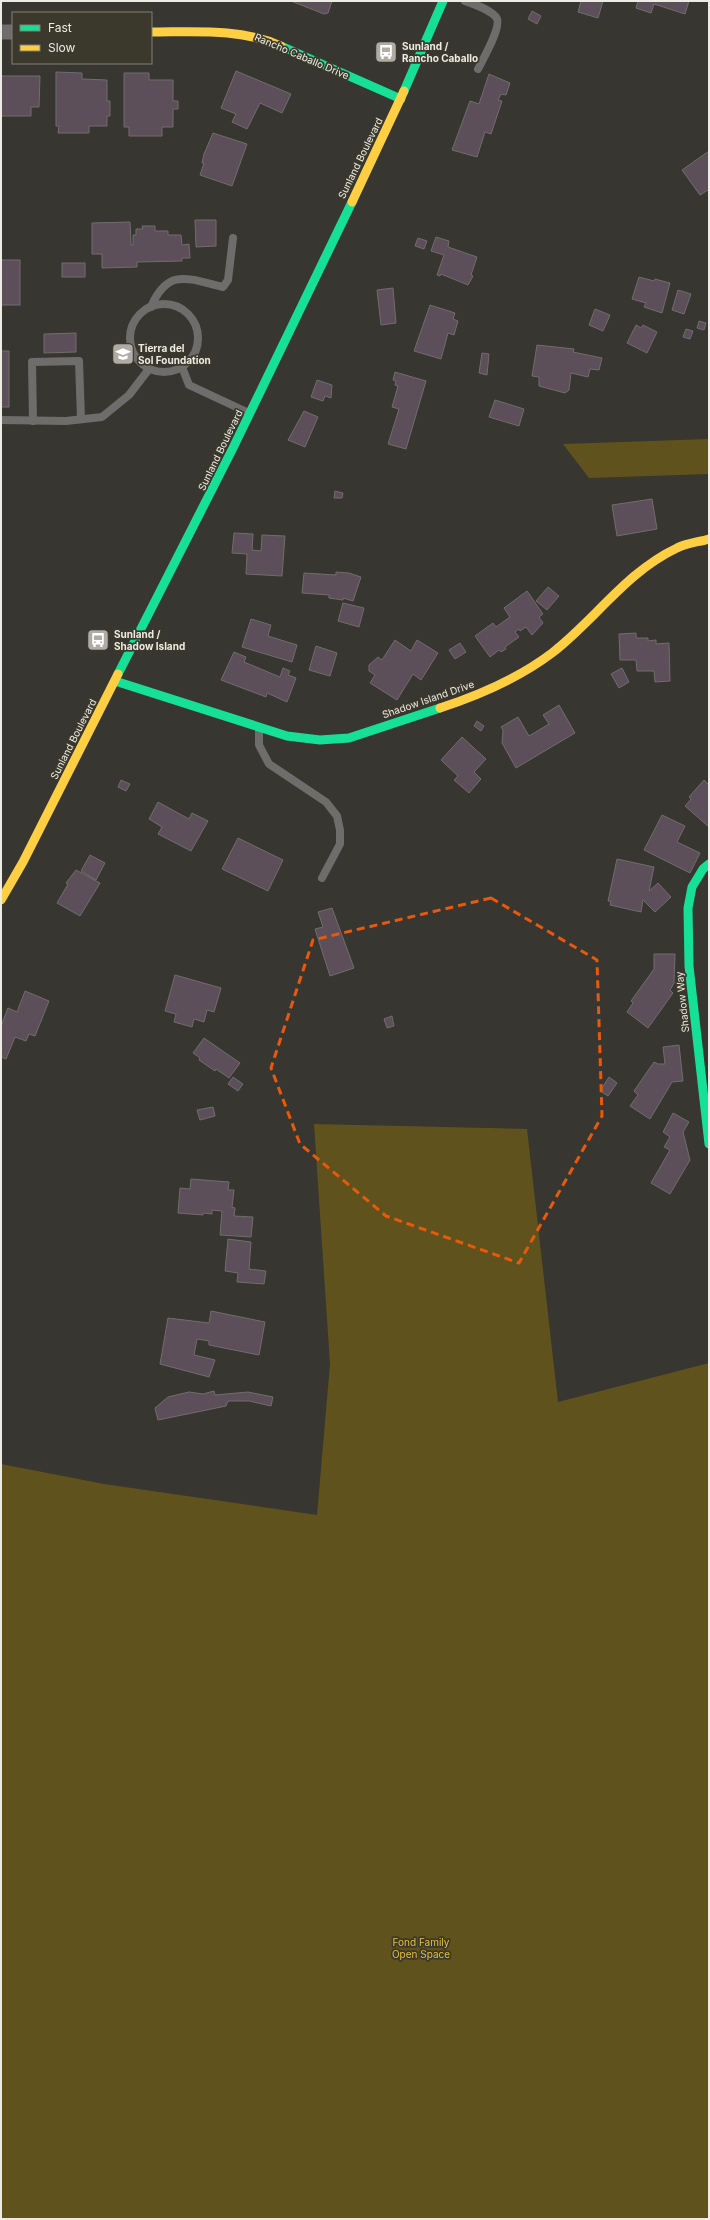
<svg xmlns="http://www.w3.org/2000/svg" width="710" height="2220" font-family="Inter,sans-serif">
	<rect width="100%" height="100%" fill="#383630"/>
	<g fill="#60521c">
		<path d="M 709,439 L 709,474 L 589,478 L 563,444 Z"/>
		<path d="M 314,1124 L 527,1129 L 558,1402 L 709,1363 L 709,2219 L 1,2219 L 1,1464 L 104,1484 L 317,1515 L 330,1364 Z"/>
	</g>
	<g fill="#5c4f5a" stroke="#706d6c">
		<path d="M 291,1 L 332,1 L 328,13 L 324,14 Z"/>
		<path d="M 581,1 L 603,1 L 598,18 L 578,12 Z"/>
		<path d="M 638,1 L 689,1 L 685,14 L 654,4 L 651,13 L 636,8 Z"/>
		<path d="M 532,11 L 541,16 L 537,24 L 528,19 Z"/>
		<path d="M 236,71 L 291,94 L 282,113 L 260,103 L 247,129 L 232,122 L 236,114 L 221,108 Z"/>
		<path d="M 56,72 L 82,73 L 82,79 L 107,80 L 107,101 L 110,101 L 110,116 L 107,116 L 107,126 L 89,126 L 89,133 L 58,133 L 59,126 L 56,126 Z"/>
		<path d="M 124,73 L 149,73 L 149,80 L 173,80 L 173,101 L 178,101 L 178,109 L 173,109 L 173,127 L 162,127 L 162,136 L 129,136 L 129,127 L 124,127 Z"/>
		<path d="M 489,74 L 510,83 L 506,95 L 501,94 L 498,100 L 502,101 L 491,134 L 485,132 L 477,157 L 452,150 L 470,101 L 479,104 Z"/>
		<path d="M 1,76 L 40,76 L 39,107 L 31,107 L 31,116 L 1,116 Z"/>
		<path d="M 213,133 L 247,144 L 232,186 L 200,175 L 204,163 L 202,163 L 204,154 Z"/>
		<path d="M 709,151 L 709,191 L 708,190 L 700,195 L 682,170 Z"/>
		<path d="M 195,220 L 216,220 L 216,246 L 196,247 Z"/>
		<path d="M 130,222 L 131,245 L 133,245 L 133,235 L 136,235 L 136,229 L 143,229 L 142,226 L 155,226 L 155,231 L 168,231 L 168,235 L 181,235 L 182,245 L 189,244 L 190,258 L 182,258 L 182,261 L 137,262 L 137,267 L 102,268 L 102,254 L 92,254 L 92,223 Z"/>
		<path d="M 436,237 L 449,241 L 448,247 L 477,257 L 471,275 L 473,276 L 468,285 L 441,274 L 440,276 L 437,275 L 444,255 L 431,251 Z"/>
		<path d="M 418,238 L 427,241 L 424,249 L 415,246 Z"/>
		<rect x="1" y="260" width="19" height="45"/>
		<rect x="62" y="263" width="23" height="14"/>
		<path d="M 639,277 L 654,281 L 655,279 L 670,283 L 662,313 L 644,307 L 646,303 L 632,299 Z"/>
		<path d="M 393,288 L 396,323 L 381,325 L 377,290 Z"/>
		<path d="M 678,290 L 691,294 L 684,314 L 672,310 Z"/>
		<path d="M 430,305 L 455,313 L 453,319 L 458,321 L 454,335 L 448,333 L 441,359 L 414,351 Z"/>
		<path d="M 595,309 L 610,315 L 603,331 L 589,325 Z"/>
		<path d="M 699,321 L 706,323 L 704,330 L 697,328 Z"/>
		<path d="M 636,325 L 641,328 L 643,325 L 657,332 L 647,353 L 627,343 Z"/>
		<path d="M 686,329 L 693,331 L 690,339 L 683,337 Z"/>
		<path d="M 76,333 L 76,352 L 44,353 L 44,334 Z"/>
		<path d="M 537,345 L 574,349 L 573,352 L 602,358 L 599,370 L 590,369 L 588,377 L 571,373 L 569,390 L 565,393 L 539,386 L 539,377 L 532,376 Z"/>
		<rect x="1" y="351" width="8" height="56"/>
		<path d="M 482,353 L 489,354 L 487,375 L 479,373 Z"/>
		<path d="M 395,372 L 426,381 L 406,449 L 388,444 L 399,409 L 392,407 L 398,386 L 395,385 L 396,381 L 393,380 Z"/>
		<path d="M 317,380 L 332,385 L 331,398 L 325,396 L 323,401 L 311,397 Z"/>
		<path d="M 495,400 L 524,409 L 519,426 L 489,417 Z"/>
		<path d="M 304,411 L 318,417 L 305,447 L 288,440 Z"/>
		<path d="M 335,491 L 343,493 L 342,498 L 334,498 Z"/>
		<path d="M 652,499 L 657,529 L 617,536 L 612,505 Z"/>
		<path d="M 234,533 L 253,534 L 252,550 L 261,551 L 262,535 L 285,536 L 282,576 L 246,574 L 247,554 L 232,553 Z"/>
		<path d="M 336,572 L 349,573 L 361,577 L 353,601 L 343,598 L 343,600 L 329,598 L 329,595 L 302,593 L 304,573 L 336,575 Z"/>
		<path d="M 548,587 L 559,596 L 547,610 L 536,601 Z"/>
		<path d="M 527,591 L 543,614 L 539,617 L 543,623 L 532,635 L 526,627 L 520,631 L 519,629 L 515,632 L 519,637 L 505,647 L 506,649 L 501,652 L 499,650 L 490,657 L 475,636 L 493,623 L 496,627 L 510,617 L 504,608 Z"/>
		<path d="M 343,603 L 364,608 L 359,627 L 338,621 Z"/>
		<path d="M 251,619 L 271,625 L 268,636 L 297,645 L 292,662 L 242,647 Z"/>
		<path d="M 636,633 L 636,638 L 648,638 L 648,641 L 656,640 L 656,644 L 669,643 L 670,681 L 655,682 L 654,671 L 637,671 L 636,660 L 620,660 L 619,634 Z"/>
		<path d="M 395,640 L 411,651 L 417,640 L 438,653 L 421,680 L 413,674 L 397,700 L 370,683 L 375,675 L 369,671 L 369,665 L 378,657 L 382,660 Z"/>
		<path d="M 460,643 L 466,652 L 455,659 L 449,650 Z"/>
		<path d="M 316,646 L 337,653 L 330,676 L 309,670 Z"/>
		<path d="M 234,652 L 246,657 L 244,662 L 280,677 L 283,668 L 290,671 L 288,675 L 296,678 L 287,702 L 267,693 L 266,697 L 221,680 Z"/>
		<path d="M 622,668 L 629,682 L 619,688 L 611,674 Z"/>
		<path d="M 559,705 L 575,733 L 516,768 L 502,743 L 503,730 L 501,727 L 518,717 L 529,736 L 549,724 L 543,715 Z"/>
		<path d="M 477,721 L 484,726 L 481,731 L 474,726 Z"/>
		<path d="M 462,737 L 486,759 L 474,772 L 481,779 L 469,793 L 454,780 L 458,776 L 441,760 Z"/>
		<path d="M 121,780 L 130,784 L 126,791 L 118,787 Z"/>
		<path d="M 704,780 L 709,785 L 709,827 L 685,806 L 691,799 L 689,797 Z"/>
		<path d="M 158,802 L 189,819 L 192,813 L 208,821 L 191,851 L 158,834 L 162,827 L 149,819 Z"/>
		<path d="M 662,815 L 685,826 L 677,842 L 700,853 L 690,873 L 644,850 Z"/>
		<path d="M 238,838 L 283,860 L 268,891 L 222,869 Z"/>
		<path d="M 90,855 L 105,863 L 96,880 L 81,871 Z"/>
		<path d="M 617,859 L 654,867 L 649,891 L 658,883 L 671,897 L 655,912 L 643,900 L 641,912 L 610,905 L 611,901 L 608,901 Z"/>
		<path d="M 76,870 L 100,883 L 80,916 L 57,903 L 68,884 L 66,883 Z"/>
		<path d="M 332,908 L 354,968 L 330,976 L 315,929 L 323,927 L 318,912 Z"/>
		<path d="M 654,954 L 675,954 L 674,983 L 670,990 L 673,993 L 648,1028 L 627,1012 L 633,1003 L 631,1001 L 654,969 Z"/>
		<path d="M 175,975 L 221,988 L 214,1012 L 207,1010 L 204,1022 L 194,1019 L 192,1027 L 174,1022 L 176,1014 L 165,1011 Z"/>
		<path d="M 25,991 L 49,1001 L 35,1036 L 29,1034 L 26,1041 L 15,1037 L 6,1059 L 1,1057 L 1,1026 L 8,1008 L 17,1012 Z"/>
		<path d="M 392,1016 L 394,1026 L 387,1028 L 384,1019 Z"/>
		<path d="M 204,1038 L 240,1063 L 229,1078 L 216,1069 L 215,1071 L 199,1060 L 200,1058 L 193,1053 Z"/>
		<path d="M 679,1045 L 683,1081 L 672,1082 L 650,1119 L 630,1106 L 638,1095 L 634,1091 L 654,1062 L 658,1064 L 665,1064 L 663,1047 Z"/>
		<path d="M 233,1077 L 243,1084 L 238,1091 L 228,1084 Z"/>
		<path d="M 609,1077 L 617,1083 L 608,1096 L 600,1091 Z"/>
		<path d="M 213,1107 L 215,1116 L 200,1120 L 197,1110 Z"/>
		<path d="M 673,1113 L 689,1122 L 683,1132 L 690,1160 L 670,1194 L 651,1183 L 670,1150 L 664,1147 L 670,1137 L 663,1132 Z"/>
		<path d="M 191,1179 L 229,1182 L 228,1190 L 234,1190 L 232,1207 L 235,1208 L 234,1216 L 253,1217 L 251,1237 L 220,1235 L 222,1211 L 212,1210 L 212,1214 L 203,1213 L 203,1215 L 178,1213 L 180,1188 L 190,1189 Z"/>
		<path d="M 228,1239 L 251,1242 L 249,1269 L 266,1271 L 264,1284 L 237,1282 L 238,1273 L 225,1271 Z"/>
		<path d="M 211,1311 L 265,1322 L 259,1355 L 209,1345 L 209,1341 L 197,1339 L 194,1355 L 215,1360 L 209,1377 L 160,1364 L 168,1318 L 209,1323 Z"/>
		<path d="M 214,1391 L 215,1395 L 248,1392 L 273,1397 L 271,1406 L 249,1401 L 228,1401 L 226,1406 L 158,1420 L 155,1408 L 168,1397 L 189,1392 L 203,1394 Z"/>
	</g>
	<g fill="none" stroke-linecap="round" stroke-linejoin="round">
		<g stroke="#6f6d6b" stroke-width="8">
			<path d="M 465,1 C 475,5 488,8 496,17 C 503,25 483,59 478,69"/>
			<circle cx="164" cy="338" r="34"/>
			<path d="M 151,307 C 168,267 189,279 223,287 L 228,280 L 233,238"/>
			<path d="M 182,367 L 189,385 L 249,413"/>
			<path d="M 1,420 L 66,421 L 102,417 L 129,395 L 149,369"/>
			<path d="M 33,421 L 32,362 L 79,361 L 81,419"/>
			<path d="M 259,728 L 259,745 L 269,764 L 326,802 L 337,816 L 340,830 L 340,844 L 322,878"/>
		</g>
		<path stroke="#6f6d6b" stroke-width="15" d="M 1,32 L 13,32"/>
		<g stroke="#16e098" stroke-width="9">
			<path d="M 281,46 L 401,99"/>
			<path d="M 404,91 L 443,1"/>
			<path d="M 118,674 L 233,448 L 352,202"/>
			<path d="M 115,681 L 287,736 L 320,740 L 349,738 L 440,708"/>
			<path d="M 709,864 L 703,869 L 692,887 L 688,908 L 689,966 L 709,1144"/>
		</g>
		<g stroke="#ffcf43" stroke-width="9">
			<path d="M 151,32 C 195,32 240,28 281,46"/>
			<path d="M 352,202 L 404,91"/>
			<path d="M 440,708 C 480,695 519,678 552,653 C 595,620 626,572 677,548 C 686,543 699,542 709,539"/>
			<path d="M 1,900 L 23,862 L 118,674"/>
		</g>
	</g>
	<path fill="none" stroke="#e8590c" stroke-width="3" stroke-dasharray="8 5" stroke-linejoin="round" d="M 491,898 L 597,960 L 602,1116 L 519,1263 L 386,1216 L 300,1144 L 271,1068 L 313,940 Z"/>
	<defs>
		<g id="bus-square" transform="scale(1.15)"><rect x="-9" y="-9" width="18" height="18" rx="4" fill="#aeaca5" stroke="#3b382c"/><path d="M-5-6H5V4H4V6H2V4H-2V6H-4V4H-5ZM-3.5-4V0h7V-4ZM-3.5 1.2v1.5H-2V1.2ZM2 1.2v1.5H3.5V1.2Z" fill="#fff"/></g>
		<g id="school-square" transform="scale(1.15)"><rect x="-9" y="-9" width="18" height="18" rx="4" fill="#aeaca5" stroke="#3b382c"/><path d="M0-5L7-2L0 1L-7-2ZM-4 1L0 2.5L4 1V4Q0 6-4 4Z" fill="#fff"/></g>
	</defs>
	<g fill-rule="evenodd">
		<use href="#bus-square" x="386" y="52"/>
		<use href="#school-square" x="123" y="354"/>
		<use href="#bus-square" x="98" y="640"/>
	</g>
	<g text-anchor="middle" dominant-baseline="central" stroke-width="3.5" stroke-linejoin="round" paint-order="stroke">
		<g font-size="10" font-weight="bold" fill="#edece4" stroke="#3b382c" text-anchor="start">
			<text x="402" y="46">Sunland /<tspan x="402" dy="12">Rancho Caballo</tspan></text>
			<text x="138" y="348">Tierra del<tspan x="138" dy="12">Sol Foundation</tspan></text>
			<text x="114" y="634">Sunland /<tspan x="114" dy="12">Shadow Island</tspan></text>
		</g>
		<g font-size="10" fill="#edece4" stroke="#3b382c">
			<text transform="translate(302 56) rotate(23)">Rancho Caballo Drive</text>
			<text transform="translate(360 158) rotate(-64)">Sunland Boulevard</text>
			<text transform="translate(220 450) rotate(-64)">Sunland Boulevard</text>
			<text transform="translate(428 699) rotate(-19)">Shadow Island Drive</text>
			<text transform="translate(73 739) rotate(-63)">Sunland Boulevard</text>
			<text transform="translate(682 1002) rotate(-96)">Shadow Way</text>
		</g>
		<g font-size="10" fill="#e4c137" stroke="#3b382c">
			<text x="421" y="1942">Fond Family<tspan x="421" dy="12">Open Space</tspan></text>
		</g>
	</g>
	<rect width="710" height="2220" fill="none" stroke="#edece4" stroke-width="4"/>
	<rect x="12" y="12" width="140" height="52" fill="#3b382c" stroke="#828076"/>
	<rect x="20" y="25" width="20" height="6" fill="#16e098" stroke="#828076"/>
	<text x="48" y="32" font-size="12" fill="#edece4">Fast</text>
	<rect x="20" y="45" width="20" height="6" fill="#ffcf43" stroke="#828076"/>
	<text x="48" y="52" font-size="12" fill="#edece4">Slow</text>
</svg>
